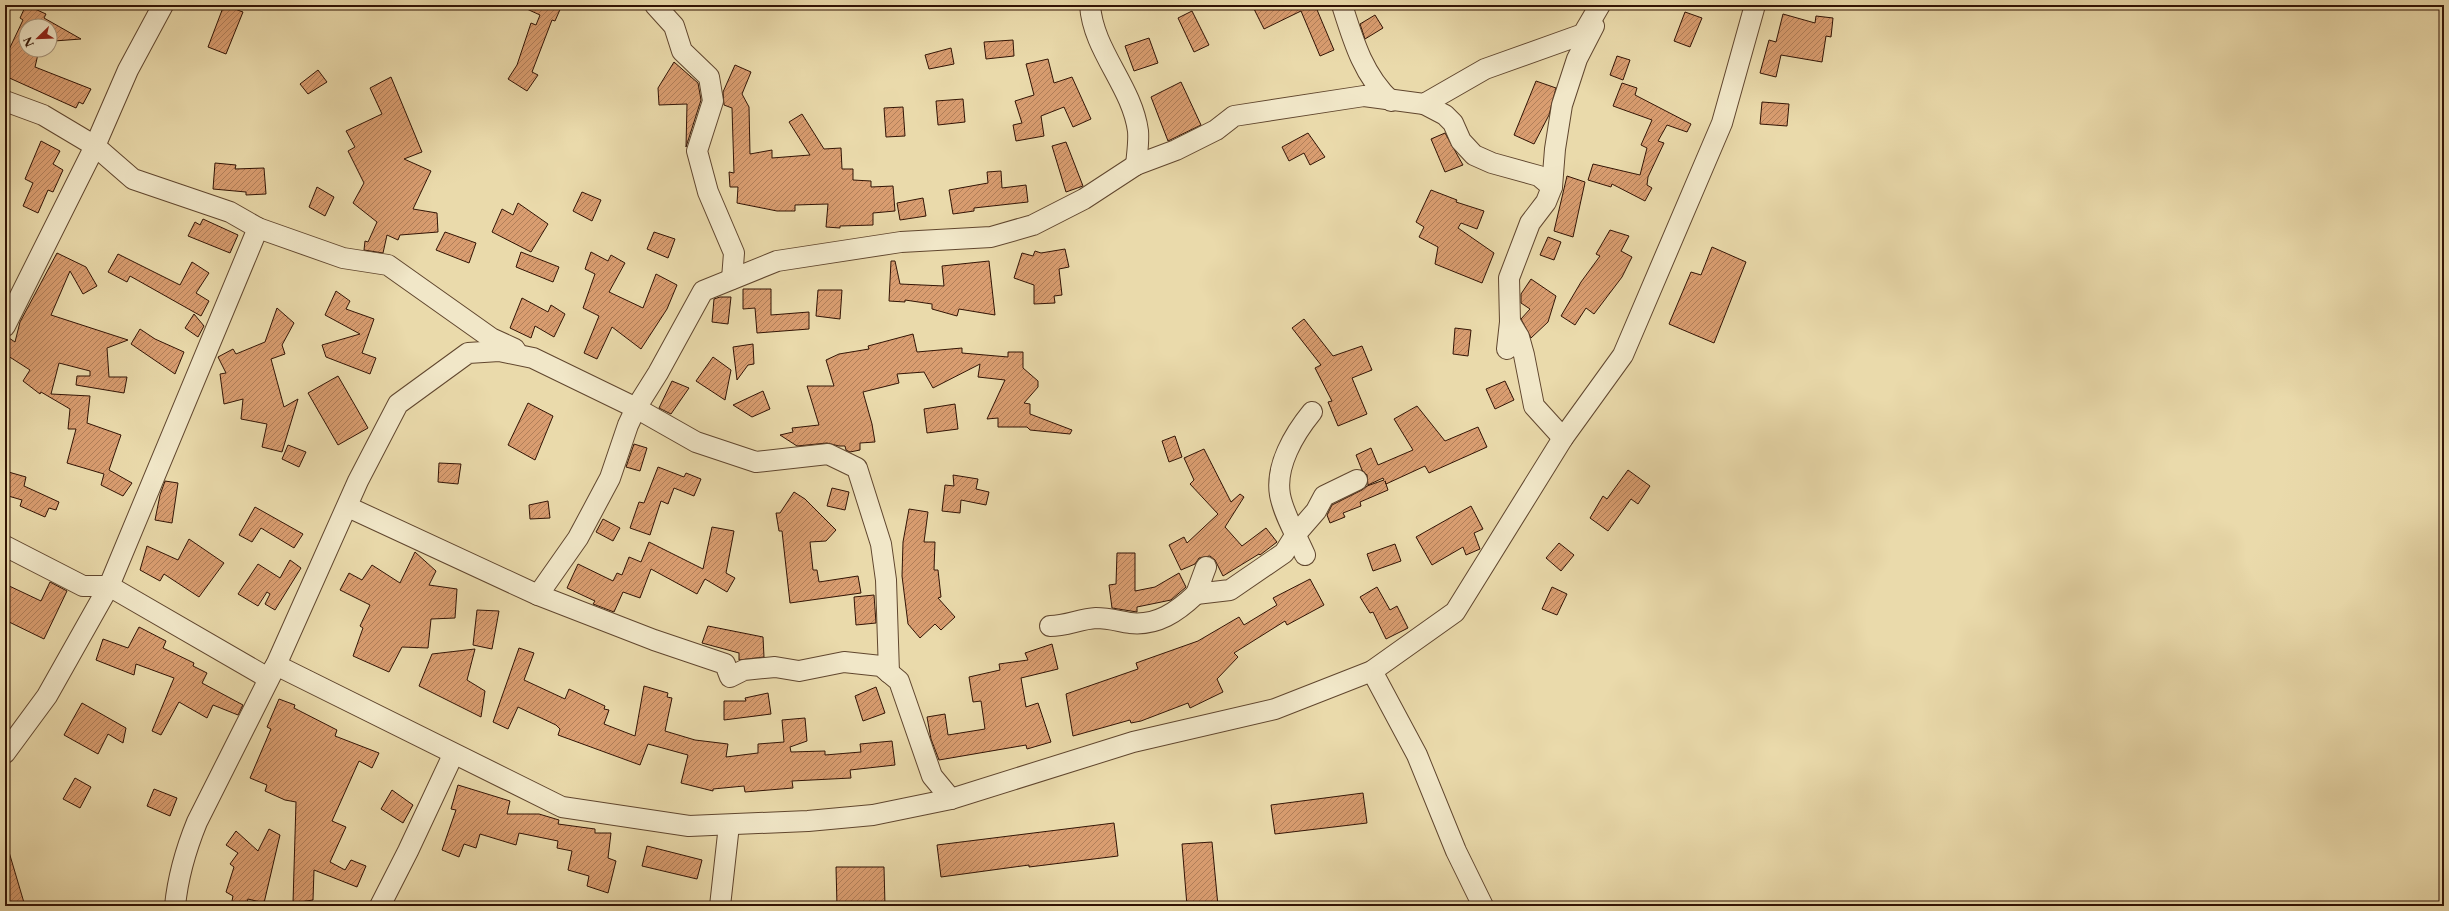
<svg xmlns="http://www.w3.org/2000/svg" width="2449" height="911" font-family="'Libre Caslon Text',serif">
	<defs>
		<pattern id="building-hatch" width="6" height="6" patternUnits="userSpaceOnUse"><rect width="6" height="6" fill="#d99d70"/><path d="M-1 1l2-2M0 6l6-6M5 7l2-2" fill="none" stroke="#b17f5a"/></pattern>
	</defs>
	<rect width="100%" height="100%" fill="#eadaab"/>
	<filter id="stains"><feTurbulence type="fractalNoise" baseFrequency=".005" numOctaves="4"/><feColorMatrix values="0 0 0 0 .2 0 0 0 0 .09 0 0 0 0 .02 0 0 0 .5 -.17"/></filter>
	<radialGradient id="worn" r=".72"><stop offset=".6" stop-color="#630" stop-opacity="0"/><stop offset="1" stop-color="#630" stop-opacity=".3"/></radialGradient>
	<g fill="url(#building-hatch)" stroke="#321405">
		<path d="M 26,5 L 46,14 L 44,18 L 81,39 L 54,41 L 50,39 L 50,26 L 26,26 L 26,50 L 39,50 L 35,67 L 91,89 L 83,104 L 79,102 L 76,108 L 5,76 L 5,58 L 23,20 L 20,18 Z"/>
		<path d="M 224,5 L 243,12 L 226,54 L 208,47 Z"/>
		<path d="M 518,5 L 562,5 L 555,21 L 552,20 L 532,72 L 538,75 L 527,91 L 508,79 L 517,65 L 531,23 L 536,25 L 540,15 Z"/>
		<path d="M 1252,5 L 1315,5 L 1334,50 L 1320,56 L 1301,11 L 1264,29 Z"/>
		<path d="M 1192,11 L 1209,45 L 1194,52 L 1178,18 Z"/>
		<path d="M 1685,12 L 1702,18 L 1690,47 L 1674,41 Z"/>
		<path d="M 1783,14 L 1815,23 L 1816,16 L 1833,18 L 1831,37 L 1826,36 L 1822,62 L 1781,55 L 1776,77 L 1760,73 L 1769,40 L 1776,42 Z"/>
		<path d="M 1375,15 L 1383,28 L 1365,39 L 1360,24 Z"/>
		<path d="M 1149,38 L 1158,63 L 1134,71 L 1125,46 Z"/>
		<path d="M 1013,40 L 1014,56 L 986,59 L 984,42 Z"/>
		<path d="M 951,48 L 954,64 L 929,69 L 925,55 Z"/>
		<path d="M 1617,56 L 1630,60 L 1623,80 L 1610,75 Z"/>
		<path d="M 1048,59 L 1054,83 L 1072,77 L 1091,119 L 1073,127 L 1064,107 L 1041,116 L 1044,136 L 1016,141 L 1013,125 L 1022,123 L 1015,101 L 1034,95 L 1026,64 Z"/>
		<path d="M 674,62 L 698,83 L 701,100 L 686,147 L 687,104 L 659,105 L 658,88 Z"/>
		<path d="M 735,65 L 751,72 L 742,94 L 749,107 L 750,154 L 772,150 L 772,158 L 810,155 L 789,122 L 802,114 L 824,149 L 841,148 L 842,169 L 853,169 L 853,180 L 871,181 L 871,187 L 893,186 L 895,211 L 873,213 L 873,225 L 840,226 L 840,228 L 826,227 L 828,204 L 795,205 L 795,211 L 777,211 L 737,203 L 738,187 L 730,187 L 729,172 L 734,173 L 732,108 L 724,105 L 723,92 Z"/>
		<path d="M 318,70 L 327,82 L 308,94 L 300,84 Z"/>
		<path d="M 391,77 L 422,152 L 404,159 L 431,171 L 413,209 L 437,213 L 438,232 L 400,235 L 398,240 L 387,235 L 383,253 L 364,250 L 365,241 L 368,242 L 377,222 L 353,203 L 364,183 L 348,151 L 355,147 L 346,131 L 382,114 L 370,88 Z"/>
		<path d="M 1536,81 L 1556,88 L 1549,115 L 1534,144 L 1514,135 Z"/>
		<path d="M 1181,82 L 1201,125 L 1168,141 L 1151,97 Z"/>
		<path d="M 1622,83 L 1637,88 L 1635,95 L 1691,124 L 1687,132 L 1667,125 L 1658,141 L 1664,143 L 1648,177 L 1647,185 L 1652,188 L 1645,201 L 1612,184 L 1611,187 L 1588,180 L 1593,164 L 1640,175 L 1647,148 L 1641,145 L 1652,120 L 1613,106 Z"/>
		<path d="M 963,99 L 965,122 L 938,125 L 936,101 Z"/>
		<path d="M 1762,102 L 1789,104 L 1787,126 L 1760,124 Z"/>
		<path d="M 903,107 L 905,136 L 886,137 L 884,108 Z"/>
		<path d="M 1308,133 L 1325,157 L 1310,165 L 1304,153 L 1289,161 L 1282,147 Z"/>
		<path d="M 1445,133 L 1463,165 L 1445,172 L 1431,139 Z"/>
		<path d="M 41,141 L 60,151 L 53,164 L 63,170 L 53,192 L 48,190 L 38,213 L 23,206 L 33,183 L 25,179 Z"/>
		<path d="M 1066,142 L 1083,186 L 1066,192 L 1052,146 Z"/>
		<path d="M 215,163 L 236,165 L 235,169 L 264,168 L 266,194 L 246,195 L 246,192 L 213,189 Z"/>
		<path d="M 1001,171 L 1002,188 L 1026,185 L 1028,202 L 974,208 L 974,211 L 953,214 L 949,190 L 988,183 L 987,172 Z"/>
		<path d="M 1567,176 L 1585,182 L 1573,237 L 1554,231 Z"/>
		<path d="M 317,187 L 334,197 L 325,216 L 309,207 Z"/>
		<path d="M 1431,190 L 1457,200 L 1456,202 L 1484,211 L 1477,229 L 1461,223 L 1458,228 L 1494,253 L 1482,283 L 1435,264 L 1438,247 L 1419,237 L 1424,227 L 1416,222 Z"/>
		<path d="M 582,192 L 601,200 L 592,221 L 573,211 Z"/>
		<path d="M 923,198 L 926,216 L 900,220 L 897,203 Z"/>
		<path d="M 518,203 L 548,224 L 531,252 L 492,232 L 502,209 L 513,215 Z"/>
		<path d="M 203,219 L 238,235 L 230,253 L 188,236 L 195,222 L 200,225 Z"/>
		<path d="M 1610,230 L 1629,236 L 1621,251 L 1632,257 L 1622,277 L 1594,314 L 1586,308 L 1575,325 L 1561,316 L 1581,282 L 1600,256 L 1596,254 Z"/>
		<path d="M 445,232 L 476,243 L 469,263 L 436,250 Z"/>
		<path d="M 654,232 L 675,239 L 668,258 L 647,249 Z"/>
		<path d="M 1548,237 L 1561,242 L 1554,260 L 1540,255 Z"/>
		<path d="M 1712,247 L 1746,262 L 1714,343 L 1669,324 L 1691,272 L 1701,275 Z"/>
		<path d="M 1065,249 L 1069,267 L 1059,269 L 1062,295 L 1054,296 L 1055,303 L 1034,304 L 1034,285 L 1014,278 L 1022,253 L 1033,256 L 1035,251 L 1041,253 Z"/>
		<path d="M 521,252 L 559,267 L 553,282 L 516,267 Z"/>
		<path d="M 591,252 L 608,261 L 611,255 L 625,263 L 609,292 L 643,308 L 656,274 L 677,285 L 667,309 L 641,349 L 612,327 L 597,359 L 584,353 L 599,316 L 583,308 L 595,274 L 585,269 Z"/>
		<path d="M 57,253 L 86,267 L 97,286 L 83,294 L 70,271 L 51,315 L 128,340 L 107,348 L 109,377 L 127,377 L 124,393 L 76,385 L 77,376 L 90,376 L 90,371 L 59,363 L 51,394 L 90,396 L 87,423 L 121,435 L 109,470 L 132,483 L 123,496 L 101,485 L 104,474 L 67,463 L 76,429 L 68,429 L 70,409 L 41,392 L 40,394 L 23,381 L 30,370 L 5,354 L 9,338 L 15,342 L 20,322 Z"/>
		<path d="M 118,254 L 180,285 L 192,262 L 209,273 L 196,293 L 209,301 L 201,316 L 130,276 L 127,282 L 108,272 Z"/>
		<path d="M 891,261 L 895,261 L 900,284 L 944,286 L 942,266 L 989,261 L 995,315 L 959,309 L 957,316 L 932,309 L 932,304 L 905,300 L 905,302 L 889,301 Z"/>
		<path d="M 1531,279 L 1556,296 L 1548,322 L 1531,338 L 1521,319 L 1530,309 L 1521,303 L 1521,294 Z"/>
		<path d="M 743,289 L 771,289 L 771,315 L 809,312 L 809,329 L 757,333 L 755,308 L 743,309 Z"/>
		<path d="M 818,290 L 842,290 L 840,319 L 816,316 Z"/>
		<path d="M 336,291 L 350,301 L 346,309 L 374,319 L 362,353 L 376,358 L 370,374 L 326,357 L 322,345 L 360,334 L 325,315 Z"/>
		<path d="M 720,297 L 731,297 L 728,324 L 712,322 L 714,299 Z"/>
		<path d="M 522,298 L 548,312 L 551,305 L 565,314 L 554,337 L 535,326 L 531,338 L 510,328 Z"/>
		<path d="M 277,308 L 294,323 L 282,345 L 285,354 L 271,359 L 284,407 L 298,399 L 282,452 L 262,447 L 267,424 L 241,419 L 243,399 L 224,404 L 220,374 L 226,373 L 218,357 L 233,349 L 236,354 L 265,342 Z"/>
		<path d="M 194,314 L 204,326 L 198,337 L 185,328 Z"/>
		<path d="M 1304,319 L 1333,356 L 1362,346 L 1372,370 L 1352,378 L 1367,414 L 1338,426 L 1328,402 L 1332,401 L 1315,368 L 1321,365 L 1292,328 Z"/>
		<path d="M 1455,328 L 1471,330 L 1468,356 L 1453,354 Z"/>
		<path d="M 140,329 L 155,339 L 184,352 L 175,374 L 131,344 Z"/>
		<path d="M 913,334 L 917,352 L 962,348 L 962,353 L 1008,357 L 1008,352 L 1023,352 L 1023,368 L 1038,381 L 1038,387 L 1024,403 L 1030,404 L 1030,414 L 1072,430 L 1070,434 L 1030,430 L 1027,427 L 998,427 L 998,418 L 987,419 L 1005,380 L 978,377 L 980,364 L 933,388 L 924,372 L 897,374 L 899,383 L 863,392 L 872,424 L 875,442 L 860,443 L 860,450 L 850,452 L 846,450 L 845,446 L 839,446 L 827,443 L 797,446 L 780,435 L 793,432 L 792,428 L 819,425 L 807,386 L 834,386 L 826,360 L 839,354 L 869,349 L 868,346 Z"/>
		<path d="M 753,344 L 754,364 L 748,365 L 737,380 L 733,347 Z"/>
		<path d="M 713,357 L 731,370 L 725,400 L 696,381 Z"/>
		<path d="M 338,376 L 368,428 L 338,445 L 308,393 Z"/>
		<path d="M 672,381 L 689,388 L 671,414 L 659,408 Z"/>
		<path d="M 1505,381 L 1514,400 L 1495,409 L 1486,389 Z"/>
		<path d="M 763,391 L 770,409 L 752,417 L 733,405 Z"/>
		<path d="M 528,403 L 553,416 L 535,460 L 508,445 Z"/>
		<path d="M 955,404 L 958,429 L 927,433 L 924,409 Z"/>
		<path d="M 1417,406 L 1445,441 L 1478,427 L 1487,447 L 1429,473 L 1425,466 L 1386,484 L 1385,481 L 1388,490 L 1360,502 L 1361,506 L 1343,513 L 1345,517 L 1330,523 L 1327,515 L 1332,505 L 1362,490 L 1367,486 L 1384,480 L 1383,478 L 1368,485 L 1367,475 L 1362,470 L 1356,455 L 1371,448 L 1378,465 L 1413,450 L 1394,419 Z"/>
		<path d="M 1175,436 L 1182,457 L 1169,462 L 1162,441 Z"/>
		<path d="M 634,444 L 647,448 L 640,471 L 626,467 Z"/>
		<path d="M 288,445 L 306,452 L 299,467 L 282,459 Z"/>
		<path d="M 1204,449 L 1231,502 L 1240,494 L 1244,497 L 1225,527 L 1242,546 L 1266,528 L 1277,542 L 1260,555 L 1259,554 L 1223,576 L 1215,560 L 1210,556 L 1199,558 L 1195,564 L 1181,570 L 1169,545 L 1184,537 L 1187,543 L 1218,514 L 1190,484 L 1194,480 L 1184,458 Z"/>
		<path d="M 439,463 L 461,464 L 458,484 L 438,482 Z"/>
		<path d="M 658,467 L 684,477 L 686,473 L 701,479 L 694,496 L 674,488 L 668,504 L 661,501 L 650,535 L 630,528 L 639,502 L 644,503 Z"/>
		<path d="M 1628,470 L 1650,486 L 1638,504 L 1631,499 L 1608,531 L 1590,518 L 1603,496 L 1607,499 Z"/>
		<path d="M 5,471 L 26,477 L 24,486 L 59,502 L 56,510 L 49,508 L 45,517 L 20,506 L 22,500 L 5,495 Z"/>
		<path d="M 953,475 L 978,479 L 976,489 L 989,492 L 986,505 L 961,500 L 960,513 L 942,511 L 945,485 L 954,486 Z"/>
		<path d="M 165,481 L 178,483 L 172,523 L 155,520 L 160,495 Z"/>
		<path d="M 832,488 L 849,492 L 845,510 L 827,506 Z"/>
		<path d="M 794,492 L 805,499 L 836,530 L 826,541 L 810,542 L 813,570 L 817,570 L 819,582 L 858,576 L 861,593 L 790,603 L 782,531 L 779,531 L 776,513 L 780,513 Z"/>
		<path d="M 548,501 L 550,518 L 530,519 L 529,505 Z"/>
		<path d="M 1471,506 L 1483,529 L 1474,533 L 1480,549 L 1466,555 L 1463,547 L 1432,565 L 1416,537 Z"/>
		<path d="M 255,507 L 303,534 L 294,548 L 261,528 L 252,542 L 239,535 Z"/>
		<path d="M 909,509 L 928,512 L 924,542 L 935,542 L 934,570 L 938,570 L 941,597 L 938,598 L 955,617 L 941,630 L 935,624 L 920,638 L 908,624 L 902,576 L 903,542 Z"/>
		<path d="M 603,519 L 620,528 L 613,541 L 596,532 Z"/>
		<path d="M 712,527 L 734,531 L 726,573 L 735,578 L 727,592 L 705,579 L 697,594 L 651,569 L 640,598 L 623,592 L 614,612 L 593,604 L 595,601 L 567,588 L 578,564 L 613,581 L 617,573 L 622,575 L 629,557 L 641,562 L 649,542 L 703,569 Z"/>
		<path d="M 189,539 L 224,563 L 199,597 L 164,574 L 160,581 L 140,570 L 147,546 L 178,560 Z"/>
		<path d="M 1559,543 L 1574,555 L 1561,571 L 1546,558 Z"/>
		<path d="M 1395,544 L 1401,561 L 1373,571 L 1367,554 Z"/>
		<path d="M 415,552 L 436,571 L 429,585 L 457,589 L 455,618 L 431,619 L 428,648 L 402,647 L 389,672 L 353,656 L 363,628 L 360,626 L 370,605 L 340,590 L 349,573 L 362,580 L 372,565 L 400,583 Z"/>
		<path d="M 1117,553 L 1135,553 L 1135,591 L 1155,587 L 1179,573 L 1186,587 L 1171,600 L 1137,607 L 1137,612 L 1112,608 L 1109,585 L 1116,584 Z"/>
		<path d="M 290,560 L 301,568 L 275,610 L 265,604 L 270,594 L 267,592 L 258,606 L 238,594 L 258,564 L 280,578 Z"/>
		<path d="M 1310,579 L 1324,605 L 1287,625 L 1285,621 L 1234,653 L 1238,657 L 1217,679 L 1223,692 L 1190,708 L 1188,703 L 1141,721 L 1131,723 L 1130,720 L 1073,736 L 1066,694 L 1138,669 L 1136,663 L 1198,641 L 1239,617 L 1244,625 L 1277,605 L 1273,598 Z"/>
		<path d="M 50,582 L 67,591 L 44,639 L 5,620 L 5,584 L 41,601 Z"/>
		<path d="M 1377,587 L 1390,610 L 1397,606 L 1408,628 L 1386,639 L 1373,612 L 1370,613 L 1360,597 Z"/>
		<path d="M 1552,587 L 1567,594 L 1557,615 L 1542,609 Z"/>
		<path d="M 874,595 L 876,623 L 856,625 L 854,597 Z"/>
		<path d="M 477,610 L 499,611 L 492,649 L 473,645 Z"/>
		<path d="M 708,626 L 763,637 L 764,657 L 739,660 L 739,653 L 702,643 Z"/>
		<path d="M 139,627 L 166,641 L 163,648 L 194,663 L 193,666 L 207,673 L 202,683 L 243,705 L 238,715 L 213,705 L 207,718 L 179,702 L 161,735 L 152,731 L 174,678 L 136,664 L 134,675 L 96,660 L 103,639 L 128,648 Z"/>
		<path d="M 1052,644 L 1058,669 L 1021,678 L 1026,707 L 1038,703 L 1051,742 L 1027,749 L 1026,745 L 939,760 L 931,739 L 927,717 L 945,714 L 948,735 L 985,729 L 981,701 L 973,702 L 969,677 L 1000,670 L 999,664 L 1028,660 L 1025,653 Z"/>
		<path d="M 519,648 L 534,653 L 524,680 L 565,699 L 569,689 L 605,706 L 604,709 L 609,710 L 604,724 L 635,736 L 644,686 L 668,693 L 667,697 L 672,698 L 665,731 L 695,740 L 728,744 L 726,757 L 758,753 L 758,744 L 784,742 L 782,720 L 805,718 L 807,741 L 790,747 L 791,752 L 825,751 L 825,755 L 861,752 L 860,744 L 892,741 L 895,765 L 850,770 L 851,778 L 792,781 L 793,788 L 745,792 L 744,786 L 713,789 L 713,791 L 681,783 L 688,755 L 648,744 L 640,765 L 558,735 L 560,729 L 556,725 L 518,707 L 508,729 L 493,722 Z"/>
		<path d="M 475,649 L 467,680 L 485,691 L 481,717 L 419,686 L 432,654 Z"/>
		<path d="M 876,687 L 885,713 L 863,721 L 855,696 Z"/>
		<path d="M 768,693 L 771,714 L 724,720 L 724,701 L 746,701 L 745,698 Z"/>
		<path d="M 279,699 L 295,705 L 294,708 L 337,730 L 335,736 L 379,753 L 372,768 L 359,761 L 332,821 L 346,827 L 330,862 L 345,870 L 351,860 L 366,866 L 357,887 L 314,870 L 313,900 L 293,903 L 296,802 L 285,800 L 265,791 L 267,785 L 250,778 L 271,729 L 267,727 Z"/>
		<path d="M 82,703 L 126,728 L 123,743 L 108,734 L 98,754 L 64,735 Z"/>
		<path d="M 75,778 L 91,787 L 80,808 L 63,799 Z"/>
		<path d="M 458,785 L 510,801 L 507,814 L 539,814 L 559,820 L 558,824 L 595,829 L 595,833 L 611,833 L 608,858 L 616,861 L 608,893 L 587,886 L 589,876 L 568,870 L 572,851 L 557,848 L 558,841 L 519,833 L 516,845 L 480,834 L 476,848 L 464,844 L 459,857 L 442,850 L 456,810 L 451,809 Z"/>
		<path d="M 154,789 L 177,798 L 170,816 L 147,806 Z"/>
		<path d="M 392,790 L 413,805 L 403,823 L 381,809 Z"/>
		<path d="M 1363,793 L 1367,823 L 1275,834 L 1271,805 Z"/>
		<path d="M 1114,823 L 1118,856 L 1029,867 L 1029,865 L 941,877 L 937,845 Z"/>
		<path d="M 269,829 L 280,835 L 264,903 L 248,899 L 245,906 L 231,906 L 233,896 L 226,892 L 234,867 L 230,864 L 238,853 L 226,845 L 236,831 L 258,851 Z"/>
		<path d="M 1212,842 L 1218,906 L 1187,906 L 1182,844 Z"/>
		<path d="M 647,846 L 702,860 L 697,879 L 642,866 Z"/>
		<path d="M 5,852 L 9,852 L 25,906 L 5,906 Z"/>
		<path d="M 836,867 L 884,867 L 885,906 L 837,906 Z"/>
	</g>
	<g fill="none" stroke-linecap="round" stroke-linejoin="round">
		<g stroke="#60462e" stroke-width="22">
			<g id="minor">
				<path d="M 655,5 L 674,26 L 682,51 L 709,77 L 713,101 L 697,151 L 708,192 L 734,253 L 732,279"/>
				<path d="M 1090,5 C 1093,51 1132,86 1138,131 C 1139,142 1137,154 1136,165"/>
				<path d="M 1342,5 C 1353,40 1363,75 1391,101"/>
				<path d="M 5,101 L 43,115 L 95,146 L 133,179 L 230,212 L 258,228 L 343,258 L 388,265 L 491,338 L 515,349"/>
				<path d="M 1424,104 L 1445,115 L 1453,123 L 1461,141 L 1474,155 L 1492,163 L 1539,176 L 1552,187"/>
				<path d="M 1510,322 L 1519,337 L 1524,355 L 1534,406 L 1563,438"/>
				<path d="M 5,326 L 95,146 L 128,70 L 163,5"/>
				<path d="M 1507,349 L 1510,322 L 1509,278 L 1530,223 L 1546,202 L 1552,187 L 1555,149 L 1562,105 L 1577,59 L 1594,26"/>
				<path d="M 348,507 L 538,595 L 654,640 L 725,664 L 730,677 L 744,670 L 775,667 L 799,671 L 844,662 L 881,666 L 899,681 L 932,776 L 951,799"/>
				<path d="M 5,546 L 83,586 L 109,586 L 268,678 L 276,665 L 562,807 L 689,826 L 808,821 L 873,815 L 951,799 L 1133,742 L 1275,709 L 1372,671 L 1455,612 L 1563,438 L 1623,355 L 1722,123 L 1755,5"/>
				<path d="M 1305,555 C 1297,536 1284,516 1280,495 C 1275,466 1294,434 1312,412"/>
				<path d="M 1206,567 L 1196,594 L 1230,590 L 1284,553 L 1296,534 L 1316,511 L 1324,496 L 1357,480"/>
				<path d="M 538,595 L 578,538 L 610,478 L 628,425 L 636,408 L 658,373 L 703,291 L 777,261 L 901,242 L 991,237 L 1033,225 L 1084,199 L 1136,165 L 1176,150 L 1216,130 L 1234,116 L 1364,96 L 1424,104 L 1485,69 L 1583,34 L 1600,5"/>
				<path d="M 1050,626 C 1066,626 1080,619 1096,618 C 1108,618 1118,621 1130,623 C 1157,626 1177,612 1196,594"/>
				<path d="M 1372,671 L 1417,755 L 1456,851 L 1483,906"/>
				<path d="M 5,753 L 47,696 L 109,586 L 258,228"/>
				<path d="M 175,906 C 178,876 186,849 197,822 L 276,665 L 358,481 L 398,404 L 468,353 L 499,351 L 533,358 L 636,408 L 696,442 L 756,462 L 828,454 L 857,468 L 881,544 L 886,580 L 889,673"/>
				<path d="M 380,906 L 408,851 L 453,755"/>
				<path d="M 720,906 L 729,825"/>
			</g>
		</g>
		<use href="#minor" stroke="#f1e7c8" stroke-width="20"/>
	</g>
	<rect width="2449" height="911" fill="none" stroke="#eadaab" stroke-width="20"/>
	<rect x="6" y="6" width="2437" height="899" fill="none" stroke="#321405" stroke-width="2"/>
	<rect x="10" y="10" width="2429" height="891" fill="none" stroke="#321405"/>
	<g transform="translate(38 38) rotate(247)"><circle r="19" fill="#f1e7c8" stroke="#a5937a"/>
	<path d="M0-3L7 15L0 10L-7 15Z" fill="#8f2418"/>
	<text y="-6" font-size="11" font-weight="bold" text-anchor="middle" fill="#321405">N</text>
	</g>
	<rect width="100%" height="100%" filter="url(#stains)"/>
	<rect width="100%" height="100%" fill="url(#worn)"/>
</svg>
